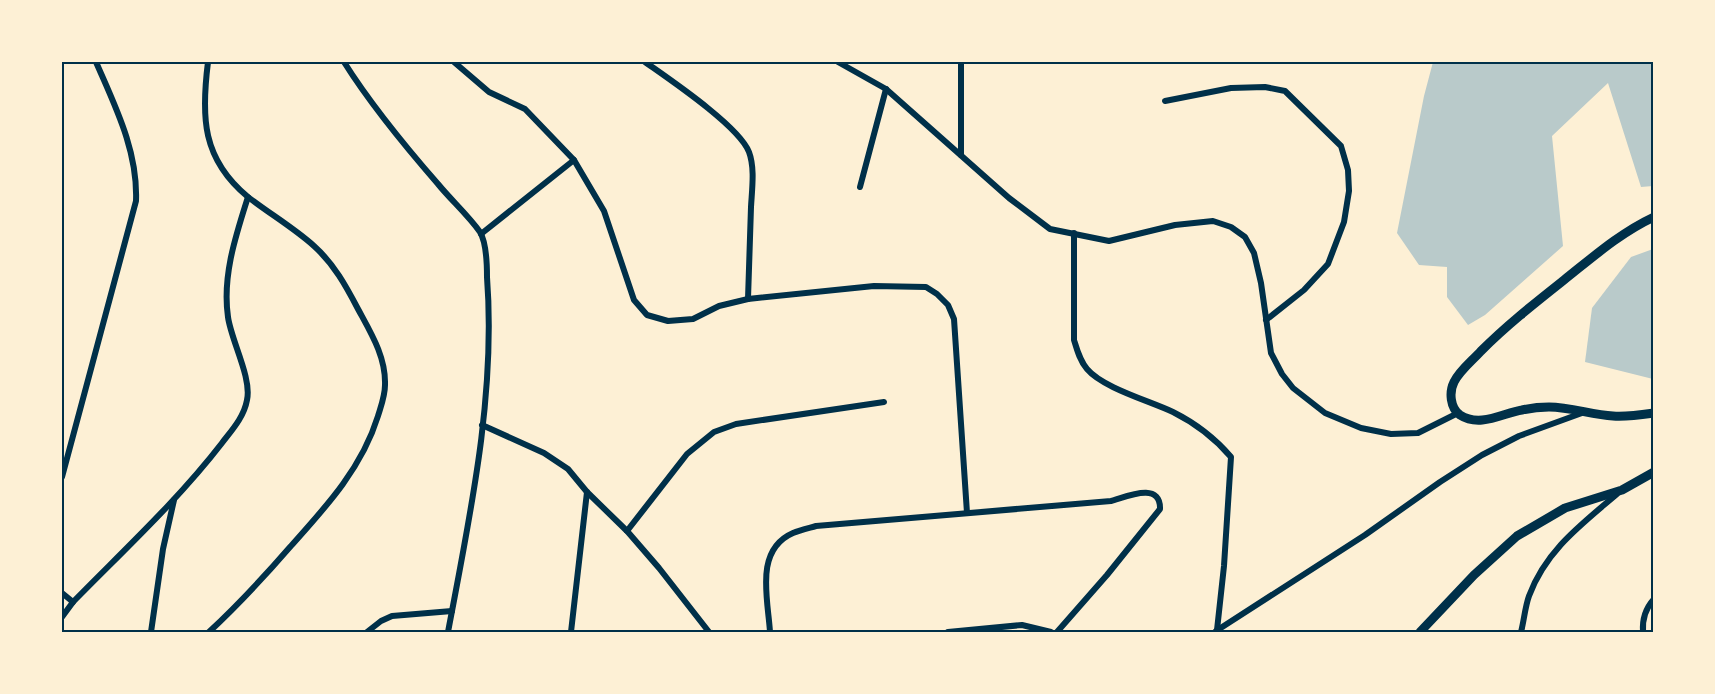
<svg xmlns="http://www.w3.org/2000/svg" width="1715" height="694" font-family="Commissioner,sans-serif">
	<rect width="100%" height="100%" fill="#fdf0d5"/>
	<g fill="#b9caca">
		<path d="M 1433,62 L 1653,62 L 1653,186 L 1641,187 L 1608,83 L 1552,136 L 1563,246 L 1485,315 L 1468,325 L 1447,297 L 1447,267 L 1419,265 L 1397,233 L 1424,96 Z"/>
		<path d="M 1653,249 L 1653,379 L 1585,362 L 1592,308 L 1631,257 Z"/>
	</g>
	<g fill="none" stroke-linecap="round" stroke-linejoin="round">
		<g stroke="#003049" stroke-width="6">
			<path d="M 208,62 C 201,117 202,159 248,197 C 270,214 294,228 314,246 C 334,264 346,286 358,309 C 371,333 386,357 385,385 C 385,396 381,406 378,416 C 362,468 326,507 290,547 C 264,577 238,605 209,632"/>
			<path d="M 344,62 C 371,105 404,145 438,184 C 451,200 468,215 480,232 C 486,242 487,265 487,277 C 496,396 470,515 448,632"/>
			<path d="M 454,62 L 489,92 L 525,109 L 574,160 L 604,211 L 634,300 L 647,315 L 668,321 L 693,319 L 719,306 L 748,299 L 874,286 L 926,287 L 937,294 L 948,305 L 954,319 L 967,513"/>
			<path d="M 645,62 C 669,79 739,126 749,152 C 755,168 752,189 751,207 C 750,237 749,268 748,299"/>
			<path d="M 838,62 L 886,89 L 1009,198 L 1050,229 L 1109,241 L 1175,225 L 1213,221 L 1231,227 L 1245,237 L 1254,253 L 1261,283 L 1271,353 L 1282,374 L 1293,388 L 1325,413 L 1361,428 L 1391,434 L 1418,433 L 1458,413"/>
			<path d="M 1165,101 L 1231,88 L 1265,87 L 1285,91 L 1341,146 L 1348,170 L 1349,191 L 1344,222 L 1328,264 L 1304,290 L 1266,320"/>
			<path d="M 961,155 L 961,62"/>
			<path d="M 860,187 L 886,89"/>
			<path d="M 1074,233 L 1074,340 C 1077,350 1080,361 1087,369 C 1103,388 1150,401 1173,412 C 1197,424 1214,437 1231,457 L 1224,566 L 1217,630"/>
			<path d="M 481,234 L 574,160"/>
			<path d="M 482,425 L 544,453 L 568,469 L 587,492 L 627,531 L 659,568 L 709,632"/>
			<path d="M 62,477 L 136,201 C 138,151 115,106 96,62"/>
			<path d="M 627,531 L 687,454 L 714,432 L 736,424 L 884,402"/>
			<path d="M 62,593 L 73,602"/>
			<path d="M 62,617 L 73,602 C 124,550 178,500 222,443 C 232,430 244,417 247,400 C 252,378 231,340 228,317 C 222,276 236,235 248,197"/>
			<path d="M 1216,631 L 1365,535 L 1440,482 L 1482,455 L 1519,436 L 1582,413"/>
			<path d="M 151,632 L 163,549 L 174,500"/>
			<path d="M 367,632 L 381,621 L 392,616 L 452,611"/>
			<path d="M 571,632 L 587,492"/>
			<path d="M 770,632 C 768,599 754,550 793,533 C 800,530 809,528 816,526 L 1111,501 C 1126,497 1161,481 1160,509 L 1107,575 L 1057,632"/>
			<path d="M 948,632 L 1022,625 L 1051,632"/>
			<path d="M 1521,632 C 1524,621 1525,607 1529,596 C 1546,550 1582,524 1617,494"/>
			<path d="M 1643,632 C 1642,619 1645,609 1654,599"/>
		</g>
		<g stroke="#003049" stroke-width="9">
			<path d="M 1654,217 C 1620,233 1593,257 1564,280 C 1535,303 1507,325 1481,351 C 1472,361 1460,370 1454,382 C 1449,392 1450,408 1460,415 C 1480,428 1503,413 1522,410 C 1531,408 1541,407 1549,407 C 1571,407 1592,415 1613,416 C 1627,417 1640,415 1654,413"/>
			<path d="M 1420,632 L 1474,575 L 1517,536 L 1565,508 L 1622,490 L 1654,472"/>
		</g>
	</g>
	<rect width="1715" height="694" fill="none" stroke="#fdf0d5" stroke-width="126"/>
	<rect x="63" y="63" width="1589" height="568" fill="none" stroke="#003049" stroke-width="2"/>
</svg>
